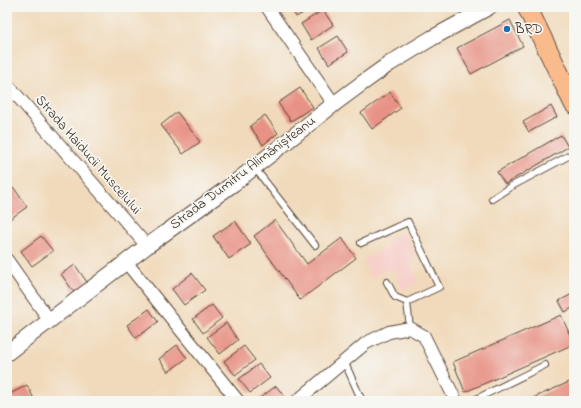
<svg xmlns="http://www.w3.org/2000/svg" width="581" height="408" viewBox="0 0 581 408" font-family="'Indie Flower',sans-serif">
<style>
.built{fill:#f7d0ca}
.building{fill:#e89285}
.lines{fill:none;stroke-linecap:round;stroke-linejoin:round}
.service-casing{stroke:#564436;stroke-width:8}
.minor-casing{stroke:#564436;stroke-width:14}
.tertiary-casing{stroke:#564436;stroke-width:17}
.trunk-casing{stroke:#564436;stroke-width:21}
.service{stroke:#fff;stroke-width:6}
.minor{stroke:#fff;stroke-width:12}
.tertiary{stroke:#fff;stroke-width:15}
.trunk{stroke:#fabb8c;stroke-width:19}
.poi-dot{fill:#1f6fb2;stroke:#f6f6f2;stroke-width:1.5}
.labels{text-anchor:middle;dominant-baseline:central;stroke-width:3.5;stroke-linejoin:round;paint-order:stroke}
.poi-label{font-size:14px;fill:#3b2a1e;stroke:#f6f6f2;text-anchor:start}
.street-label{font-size:14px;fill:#3b2a1e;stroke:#f6f6f2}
</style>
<rect width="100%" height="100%" fill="#f6f6f2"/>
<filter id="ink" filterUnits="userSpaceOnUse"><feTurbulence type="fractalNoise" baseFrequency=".025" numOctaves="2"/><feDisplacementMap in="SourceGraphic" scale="8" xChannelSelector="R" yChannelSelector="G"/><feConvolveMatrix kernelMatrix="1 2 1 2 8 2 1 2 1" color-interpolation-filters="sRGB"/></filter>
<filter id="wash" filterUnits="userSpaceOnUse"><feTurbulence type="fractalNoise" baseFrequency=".012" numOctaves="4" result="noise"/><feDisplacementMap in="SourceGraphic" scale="16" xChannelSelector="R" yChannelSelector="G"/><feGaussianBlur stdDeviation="0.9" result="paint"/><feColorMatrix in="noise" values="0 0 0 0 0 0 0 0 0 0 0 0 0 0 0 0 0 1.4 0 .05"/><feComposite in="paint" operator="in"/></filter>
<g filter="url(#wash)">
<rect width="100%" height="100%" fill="#f1dabb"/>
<polygon class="built" points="405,231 416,256 409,260 419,282 402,290 392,268 371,277 363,259 388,247 385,240"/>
<g id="blocks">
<g class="building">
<polygon points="291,7 314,7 296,17"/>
<polygon points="323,10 333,25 311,40 301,24"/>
<polygon points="510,20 523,46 471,74 457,48"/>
<polygon points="338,36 348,52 329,64 319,48"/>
<polygon points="300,88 313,107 291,121 278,103"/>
<polygon points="390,92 401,108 372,129 361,113"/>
<polygon points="551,106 557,117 529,132 523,122"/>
<polygon points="177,112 200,142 183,154 161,125"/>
<polygon points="265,115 278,133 263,145 250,126"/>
<polygon points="561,135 568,147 505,184 497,172"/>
<polygon points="14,188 27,207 7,221 7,193"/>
<polygon points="275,220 307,264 342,238 356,258 300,300 254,236"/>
<polygon points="235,221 251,244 229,259 213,236"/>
<polygon points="41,236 53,251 32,266 21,251"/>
<polygon points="75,265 89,285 76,295 61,274"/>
<polygon points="192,273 205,290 184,305 172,289"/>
<polygon points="574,293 574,307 565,312 559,301"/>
<polygon points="212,305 222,318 203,333 193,319"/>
<polygon points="149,309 158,322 136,338 127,325"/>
<polygon points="561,315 574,344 465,392 453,362"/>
<polygon points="226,323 238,340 220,354 207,337"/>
<polygon points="177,345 187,358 168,372 159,359"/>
<polygon points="244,346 255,360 235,375 224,361"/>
<polygon points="259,364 270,378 250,393 239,379"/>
<polygon points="574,380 574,401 526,401"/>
<polygon points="27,385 35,401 11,401 8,395"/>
<polygon points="276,386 288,401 256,401"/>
</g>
</g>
</g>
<g filter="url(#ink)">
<use href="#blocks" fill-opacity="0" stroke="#564436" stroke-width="1"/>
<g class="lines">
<defs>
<g id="service">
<polyline points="254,167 315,245"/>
<polyline points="492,199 510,187 574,153"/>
<polyline points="361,243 408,222 439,287 407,302 395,297 387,282"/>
<polyline points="407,302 410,328"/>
<polyline points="344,361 362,401"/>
<polyline points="472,401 545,365"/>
</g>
<g id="minor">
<polyline points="267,7 334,104"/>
<polyline points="7,84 147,246"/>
<polyline points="7,260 50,321"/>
<polyline points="126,262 238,401"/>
<polyline points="297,401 366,343 389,332 410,328 424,336 456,401"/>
</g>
<polyline id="tertiary" points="7,353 147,246 233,184 334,104 361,84 389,64 432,38 489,7"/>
<polyline id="trunk" points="527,7 574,104"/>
</defs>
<use href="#service" class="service-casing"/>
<use href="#minor" class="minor-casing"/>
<use href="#tertiary" class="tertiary-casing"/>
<use href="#trunk" class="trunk-casing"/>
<use href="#service" class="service"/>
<use href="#minor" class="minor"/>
<use href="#tertiary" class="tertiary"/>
<use href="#trunk" class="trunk"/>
</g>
</g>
<circle class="poi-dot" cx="507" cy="29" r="4"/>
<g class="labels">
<g class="poi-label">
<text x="515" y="29">BRD</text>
</g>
<g class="street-label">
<text transform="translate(88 155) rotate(49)">Strada Haiducii Muscelului</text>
<text transform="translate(243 173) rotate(-37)">Strada Dumitru Alimănișteanu</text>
</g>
</g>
<rect width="581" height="408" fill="none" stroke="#f6f6f2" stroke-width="24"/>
</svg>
